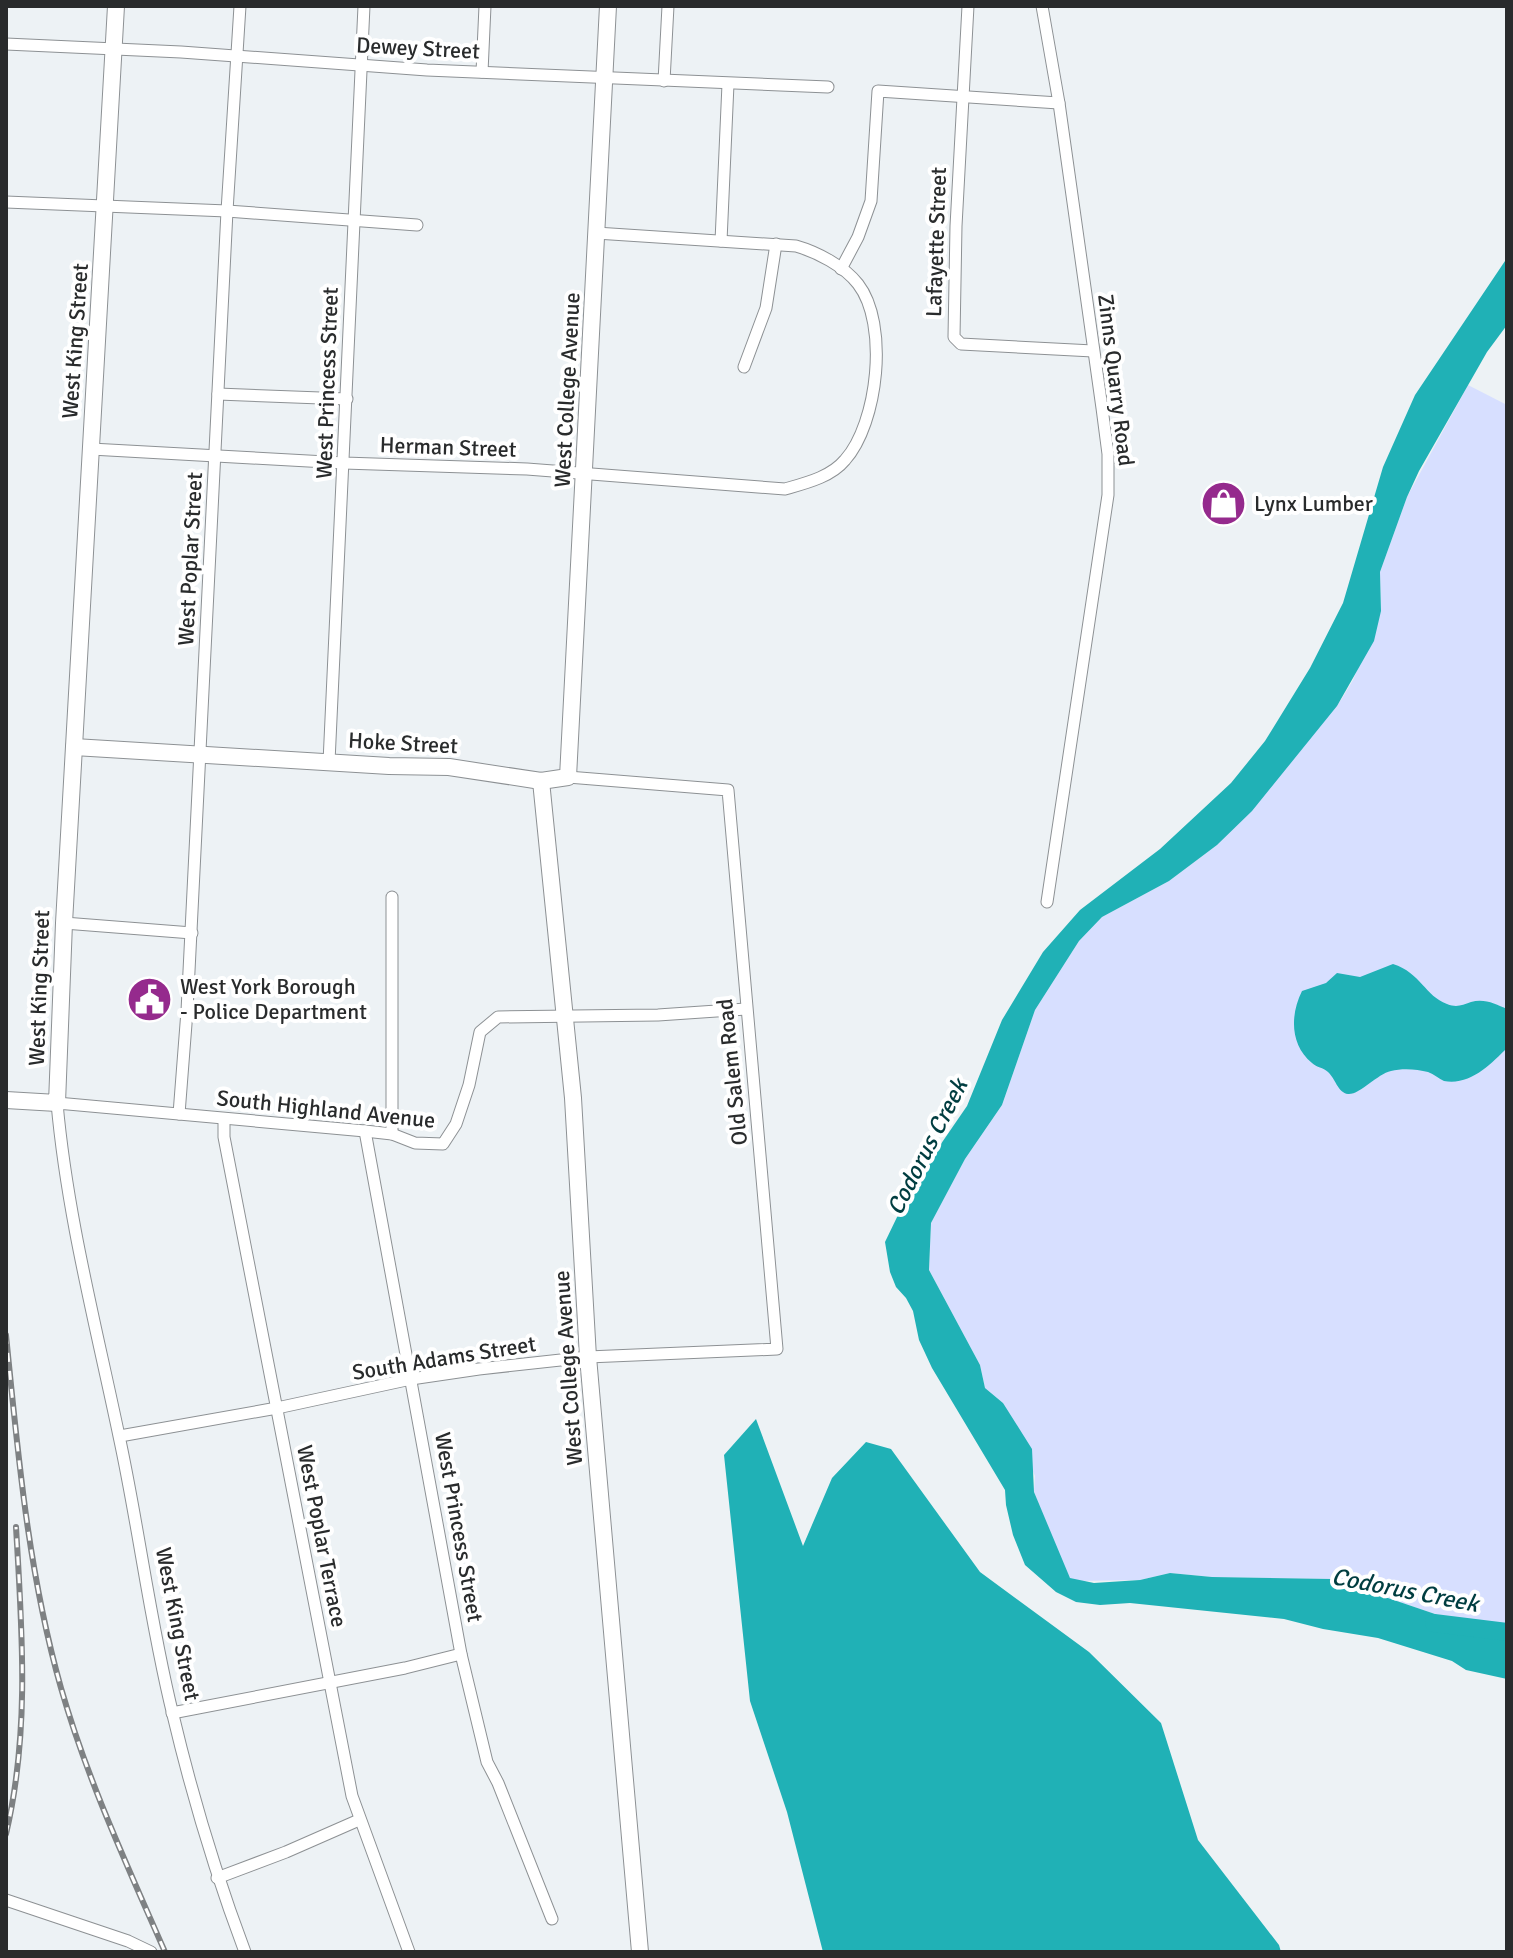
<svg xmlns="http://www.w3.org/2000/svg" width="1513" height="1958" viewBox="0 0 1513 1958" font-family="Signika,sans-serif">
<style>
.green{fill:#d7dfff}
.water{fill:#20b1b6}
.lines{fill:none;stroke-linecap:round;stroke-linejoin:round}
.river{stroke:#20b1b6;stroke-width:18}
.street-casing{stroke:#8d9194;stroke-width:13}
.secondary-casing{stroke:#8d9194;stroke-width:18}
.street{stroke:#fff;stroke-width:11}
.secondary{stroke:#fff;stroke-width:16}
.rail-casing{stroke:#7e8183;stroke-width:6}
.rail{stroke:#fff;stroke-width:3;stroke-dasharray:9;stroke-linecap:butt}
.labels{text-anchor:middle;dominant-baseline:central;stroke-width:8;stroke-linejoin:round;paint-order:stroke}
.street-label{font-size:22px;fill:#292b2c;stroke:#fff}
.poi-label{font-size:22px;fill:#292b2c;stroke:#fff;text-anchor:start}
.water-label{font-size:24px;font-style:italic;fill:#003d40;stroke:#fff}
</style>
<rect width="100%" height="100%" fill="#edf2f5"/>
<polygon class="green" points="1468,385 1507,405 1507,1639 1474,1634 1435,1614 1332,1579 1212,1577 1170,1573 1140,1580 1078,1581 1070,1578 1066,1572 1054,1543 1034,1492 1035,1476 1003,1403 985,1388 980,1365 929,1270 931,1223 965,1159 1002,1105 1035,1010 1079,941 1102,917 1169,881 1217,845 1341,700 1353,680 1381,611 1380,572 1407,497"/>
<g class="water">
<polygon points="1507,258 1507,325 1487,352 1419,471 1407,497 1380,572 1381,611 1374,641 1337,706 1252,811 1217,845 1169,881 1102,917 1079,941 1035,1010 1002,1105 965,1159 931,1223 929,1270 980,1365 985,1388 1003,1403 1032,1449 1034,1492 1070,1578 1094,1583 1140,1580 1170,1573 1212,1577 1332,1579 1435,1614 1474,1634 1507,1639 1507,1679 1466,1670 1452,1661 1378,1638 1323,1629 1284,1619 1130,1603 1100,1605 1076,1602 1056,1592 1025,1565 1013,1535 1006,1505 1005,1490 932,1368 919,1340 913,1311 906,1298 896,1287 890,1272 885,1242 912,1186 967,1106 1002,1020 1043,952 1080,910 1160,849 1231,783 1265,741 1310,668 1343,603 1383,467 1415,395"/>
<path d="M1393 964C1421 973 1425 996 1447 1004 1457 1008 1462 1005 1471 1002 1484 998 1496 1004 1507 1009V1048C1491 1064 1470 1086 1444 1081 1439 1079 1434 1074 1428 1072 1417 1069 1402 1068 1391 1071 1377 1074 1360 1095 1348 1094 1338 1093 1335 1078 1328 1072 1323 1067 1317 1068 1312 1063 1290 1045 1290 1015 1302 991L1326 983 1337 973 1360 977Z"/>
<polygon points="756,1419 803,1546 832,1478 866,1442 891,1449 980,1572 1089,1652 1161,1723 1198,1840 1279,1945 1281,1952 823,1952 787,1812 750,1701 724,1455"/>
</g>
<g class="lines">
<polyline class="river" points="1434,1623 1507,1632"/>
<defs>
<g id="street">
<polyline points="968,6 956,226 954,337 961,344 1093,351"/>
<polyline points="1042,6 1059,103 1102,408 1108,454 1108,495 1047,902"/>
<polyline points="6,44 181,52 427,70 828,87"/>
<polyline points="482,72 485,6"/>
<polyline points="664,81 668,6"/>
<polyline points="6,202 227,211 417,225"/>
<polyline points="721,241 728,84"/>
<polyline points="841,269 858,237 871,201 878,91 1059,103"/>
<polyline points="744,367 766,308 776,244"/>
<polyline points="218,394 347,399"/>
<path d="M91 449 344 463 527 469 785 489C806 483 831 477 845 460 878 423 889 324 858 284 844 266 817 252 796 246L596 233"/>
<polyline points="329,762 364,6"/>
<polyline points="64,923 192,933"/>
<polyline points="179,1114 187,1011 227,211 240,6"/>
<polyline points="224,1119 224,1137 352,1796 409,1952"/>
<polyline points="365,1131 461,1654 487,1762 498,1783 552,1919"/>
<polyline points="392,1134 392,897"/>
<polyline points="120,1436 277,1408 411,1379 479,1369 588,1357 777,1349 728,790 568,777"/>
<polyline points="172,1713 405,1668 461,1654"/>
<polyline points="217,1878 286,1852 359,1820"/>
<polyline points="6,1900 128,1941 151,1952"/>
<path d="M245 1952C216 1875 192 1795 173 1715 150 1623 139 1528 119 1436 96 1326 67 1215 57 1103L365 1131 392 1134 415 1143 443 1144 456 1124 469 1085 480 1032 498 1017 658 1015 746 1009"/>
</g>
<g id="secondary">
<polyline points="74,747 389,766 449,767 541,781 568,777 608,6"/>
<polyline points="541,781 573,1098 588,1357 640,1952"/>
<polyline points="6,1100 57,1103 64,923 116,6"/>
</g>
</defs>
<use href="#street" class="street-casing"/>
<use href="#secondary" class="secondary-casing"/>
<use href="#street" class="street"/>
<use href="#secondary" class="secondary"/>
<defs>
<g id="rail">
<path d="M6 1335C18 1454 28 1572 61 1688 87 1779 127 1865 165 1952"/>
<path d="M6 1834C30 1732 22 1630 16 1527"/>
</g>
</defs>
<use href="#rail" class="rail-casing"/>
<use href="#rail" class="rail"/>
</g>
<defs>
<symbol id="shop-disc" viewBox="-11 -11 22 22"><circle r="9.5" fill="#952a8d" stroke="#fff"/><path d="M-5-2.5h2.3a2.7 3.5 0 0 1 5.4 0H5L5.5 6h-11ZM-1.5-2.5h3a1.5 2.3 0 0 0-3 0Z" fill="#fff"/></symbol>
<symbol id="civic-disc" viewBox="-11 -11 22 22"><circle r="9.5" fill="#952a8d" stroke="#fff"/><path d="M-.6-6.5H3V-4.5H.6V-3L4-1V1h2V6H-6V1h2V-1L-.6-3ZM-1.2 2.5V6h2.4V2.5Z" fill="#fff"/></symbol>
</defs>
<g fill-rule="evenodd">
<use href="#shop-disc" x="1198" y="478" width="51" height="51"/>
<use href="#civic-disc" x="124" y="974" width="51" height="51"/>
</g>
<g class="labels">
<g class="street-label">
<text transform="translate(418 48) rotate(3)">Dewey Street</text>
<text transform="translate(936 242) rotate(-88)">Lafayette Street</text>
<text transform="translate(75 341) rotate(-86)">West King Street</text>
<text transform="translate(1116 380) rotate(83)">Zinns Quarry Road</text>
<text transform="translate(327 383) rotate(-88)">West Princess Street</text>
<text transform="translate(567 390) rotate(-87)">West College Avenue</text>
<text transform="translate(448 447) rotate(2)">Herman Street</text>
<text transform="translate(190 559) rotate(-87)">West Poplar Street</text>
<text transform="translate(403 743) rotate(3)">Hoke Street</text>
<text transform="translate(39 988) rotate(-88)">West King Street</text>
<text transform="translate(732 1072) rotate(-96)">Old Salem Road</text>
<text transform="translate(326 1109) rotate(6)">South Highland Avenue</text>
<text transform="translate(444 1358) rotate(-9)">South Adams Street</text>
<text transform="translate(568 1368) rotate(-94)">West College Avenue</text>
<text transform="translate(459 1527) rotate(80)">West Princess Street</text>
<text transform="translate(322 1536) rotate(79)">West Poplar Terrace</text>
<text transform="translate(178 1624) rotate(79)">West King Street</text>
</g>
<g class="poi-label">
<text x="1254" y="503">Lynx Lumber</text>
<text x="180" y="986">West York Borough<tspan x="180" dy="25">- Police Department</tspan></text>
</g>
<g class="water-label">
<text transform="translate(927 1147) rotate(-63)">Codorus Creek</text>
<text transform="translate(1405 1590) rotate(11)">Codorus Creek</text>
</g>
</g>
<rect width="1513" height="1958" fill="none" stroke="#292b2c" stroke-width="16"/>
</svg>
